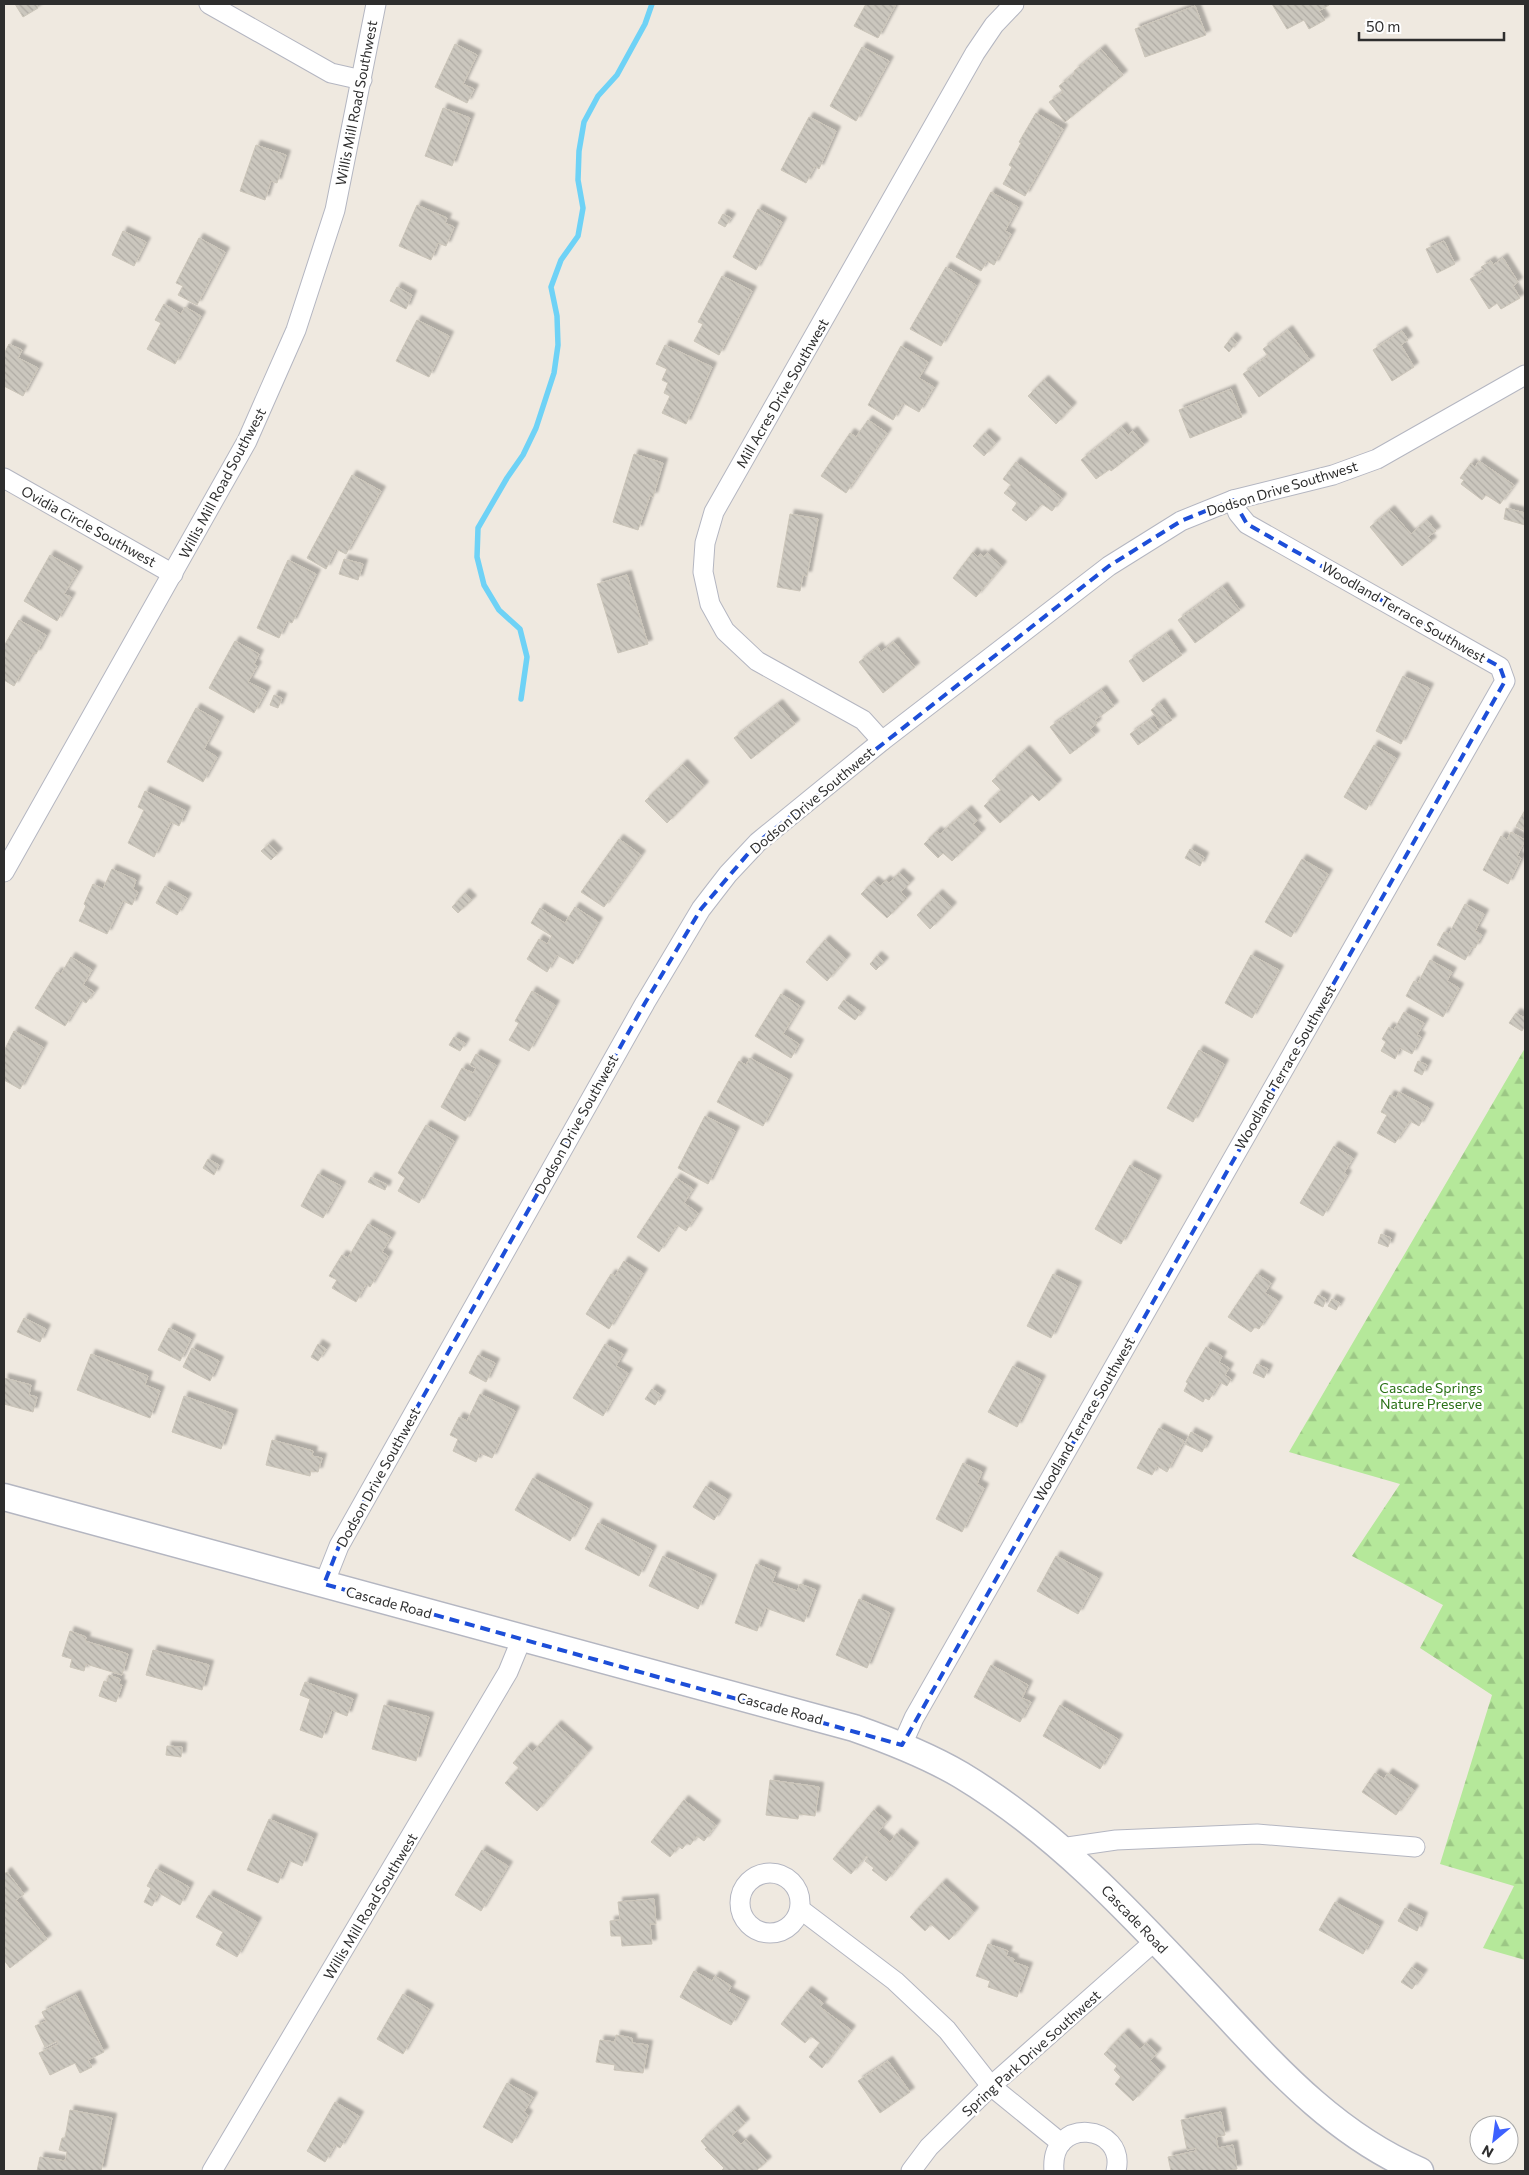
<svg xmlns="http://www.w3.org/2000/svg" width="1529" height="2175" viewBox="0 0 1529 2175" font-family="Commissioner,sans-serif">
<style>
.forest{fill:url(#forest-firs)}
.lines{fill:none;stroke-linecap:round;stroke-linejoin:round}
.stream{stroke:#6ed2f6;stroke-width:5.5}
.building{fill:url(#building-back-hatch);stroke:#cbc5b9;filter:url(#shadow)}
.minor-casing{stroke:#b4b6c1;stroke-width:21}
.secondary-casing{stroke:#b4b6c1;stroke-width:29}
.minor{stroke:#fff;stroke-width:19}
.secondary{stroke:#fff;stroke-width:26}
.marked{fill:none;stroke:#1d4ed8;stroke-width:4;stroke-dasharray:10 6;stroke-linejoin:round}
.labels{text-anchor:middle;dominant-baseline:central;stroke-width:5;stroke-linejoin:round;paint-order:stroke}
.street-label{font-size:14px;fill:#2e2e2e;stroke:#fff}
.park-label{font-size:14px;fill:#2a7117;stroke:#fff}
</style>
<defs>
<pattern id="forest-firs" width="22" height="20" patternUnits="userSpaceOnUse" patternTransform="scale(1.25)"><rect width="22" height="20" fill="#b5e89a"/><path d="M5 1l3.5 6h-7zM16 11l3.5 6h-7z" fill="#9cc785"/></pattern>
<pattern id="building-back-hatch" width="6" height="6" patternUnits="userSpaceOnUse" patternTransform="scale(1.25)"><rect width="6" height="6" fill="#cbc7be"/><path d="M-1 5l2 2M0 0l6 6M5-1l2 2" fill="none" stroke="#afaba4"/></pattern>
<filter id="shadow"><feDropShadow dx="4.5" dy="-4.5" stdDeviation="1" flood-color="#0004"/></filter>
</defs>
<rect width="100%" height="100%" fill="#efe9e0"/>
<polygon class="forest" points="1525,1048 1525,1960 1483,1948 1514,1886 1440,1864 1492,1695 1420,1648 1443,1605 1352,1556 1400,1484 1289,1452"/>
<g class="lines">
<polyline class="stream" points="521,699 527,657 520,629 499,610 484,585 477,557 478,528 507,478 523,455 536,428 554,373 558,345 557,316 551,287 561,260 578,236 583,208 578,180 579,151 584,122 598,96 617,75 645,24 652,4"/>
</g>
<g class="building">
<polygon points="15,4 36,4 38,8 23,17"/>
<polygon points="866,4 896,4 878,38 854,26"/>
<polygon points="1272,4 1328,4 1329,5 1319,11 1325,20 1309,29 1304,20 1287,29"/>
<polygon points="1195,6 1206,35 1145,57 1135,29"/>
<polygon points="455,44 477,55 463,84 474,89 467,103 435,87"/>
<polygon points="862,47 889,61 856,121 830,106"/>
<polygon points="1101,49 1123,75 1065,122 1049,102 1063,92 1059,86 1075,73 1074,71"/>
<polygon points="443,108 470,118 452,166 425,156"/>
<polygon points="1036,113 1063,129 1025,196 1003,184 1012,167 1009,165 1021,143 1019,142"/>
<polygon points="809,117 836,131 819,169 815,166 806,183 781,170"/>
<polygon points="256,145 286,155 277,183 271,181 265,200 240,191"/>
<polygon points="991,192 1018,207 1005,231 1011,234 994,265 987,261 981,271 956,257"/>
<polygon points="417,205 447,218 445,223 454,227 446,246 438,243 431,260 399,246"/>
<polygon points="758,209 782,222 756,270 733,257"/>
<polygon points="723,214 731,218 725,227 718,223"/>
<polygon points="123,231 146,242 134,266 112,255"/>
<polygon points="199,238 225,252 197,305 178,295 183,286 176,283"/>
<polygon points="1444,241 1455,264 1437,273 1426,249"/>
<polygon points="1503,258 1518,282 1513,286 1520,298 1501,309 1497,303 1489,309 1470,279 1484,271 1481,267 1491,261 1493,265"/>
<polygon points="946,267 976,285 941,346 910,329"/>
<polygon points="722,276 752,291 719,355 694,341 703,324 698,322"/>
<polygon points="397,287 412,295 406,309 390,301"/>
<polygon points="164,304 181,314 185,307 201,316 175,364 147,349 161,323 155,320"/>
<polygon points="417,320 449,336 429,377 396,361"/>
<polygon points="1288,330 1310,360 1259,397 1243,374 1268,356 1263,349"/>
<polygon points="1402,331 1408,340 1401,345 1414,367 1392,381 1373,350"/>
<polygon points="1232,337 1237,342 1229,352 1224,347"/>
<polygon points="9,344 22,350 18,358 38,368 23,396 4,386 4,354"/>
<polygon points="665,345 712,367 686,424 662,413 670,396 664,393 668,383 662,380 667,369 656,364"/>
<polygon points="901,346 928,362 919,378 934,387 919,412 903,403 893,420 868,405"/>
<polygon points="1044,380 1072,407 1056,424 1028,396"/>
<polygon points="1231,389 1242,417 1190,438 1179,410"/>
<polygon points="868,420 887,433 846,493 821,476 850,433 856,437"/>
<polygon points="1122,427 1128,435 1133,431 1144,445 1111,471 1110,469 1096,479 1081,460"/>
<polygon points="985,433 996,443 984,456 973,446"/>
<polygon points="634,454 663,463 653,497 650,496 638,530 613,522"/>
<polygon points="1479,461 1514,485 1500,504 1486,495 1482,500 1461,484 1464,480 1460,478 1471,463 1475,467"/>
<polygon points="1016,462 1062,498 1052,511 1042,504 1026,521 1012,510 1017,503 1004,493 1011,485 1003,479"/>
<polygon points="352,475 381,491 346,554 336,549 326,569 307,558"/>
<polygon points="1506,508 1525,513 1525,525 1504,519"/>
<polygon points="1390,510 1411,534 1427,520 1436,531 1428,537 1432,541 1402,566 1370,527"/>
<polygon points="790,514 818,519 807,576 803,575 800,591 777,587"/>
<polygon points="973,552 978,557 980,554 984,557 987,553 1002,566 976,597 953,578"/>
<polygon points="50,555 78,571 64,594 71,597 57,621 24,601"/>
<polygon points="344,559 363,564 358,580 339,574"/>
<polygon points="288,560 316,574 292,623 287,621 279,638 257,628"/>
<polygon points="627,575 648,644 618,653 597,584"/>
<polygon points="1223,587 1240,610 1195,643 1178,620"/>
<polygon points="19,620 46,635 36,654 33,653 14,686 4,680 4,646"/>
<polygon points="1167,634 1182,655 1143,682 1129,661"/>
<polygon points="235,641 259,654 254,664 257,666 248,682 266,691 254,713 209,688"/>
<polygon points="894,642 915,667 883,693 859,662 878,647 881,652"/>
<polygon points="1403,676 1429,688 1401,744 1376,731"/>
<polygon points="1102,690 1114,706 1095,720 1097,723 1090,729 1095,735 1070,754 1050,727"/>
<polygon points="274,695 282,698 278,708 270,705"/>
<polygon points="1160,703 1172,720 1163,726 1151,710"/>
<polygon points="778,704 795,724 751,759 734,738"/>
<polygon points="196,708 219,721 204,749 217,757 203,782 167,762"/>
<polygon points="1151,719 1159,730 1138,745 1130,734"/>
<polygon points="1374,745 1396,758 1366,810 1344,797"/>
<polygon points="1025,750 1057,784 1039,801 1032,794 1000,823 984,806 1001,790 992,781"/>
<polygon points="683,764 704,786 667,823 645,801"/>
<polygon points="145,791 186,811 179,826 171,822 154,857 128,843 144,810 138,807"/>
<polygon points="967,810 977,821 973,824 981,833 952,861 943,853 938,858 924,844 937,831 940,834"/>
<polygon points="1525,810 1525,831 1516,826"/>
<polygon points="1511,832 1525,840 1517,856 1521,858 1508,884 1483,870 1501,836 1507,840"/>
<polygon points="619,839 641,855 604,907 581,892"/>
<polygon points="269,844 278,853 271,860 261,851"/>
<polygon points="1190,849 1204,857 1200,866 1185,858"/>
<polygon points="1302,859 1328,874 1291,937 1265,922"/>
<polygon points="112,869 136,880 133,889 138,892 132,905 123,901 107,934 79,921 86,906 84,904 93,884 103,889"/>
<polygon points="899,873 910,883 901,892 907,898 887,918 861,894 874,881 880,886 886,880 889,883"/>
<polygon points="165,886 187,898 177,915 156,903"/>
<polygon points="465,893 472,900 458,913 452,907"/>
<polygon points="938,894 952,907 930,929 917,915"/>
<polygon points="1465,904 1484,914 1475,931 1482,935 1475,948 1472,947 1465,960 1437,945 1444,932 1449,934"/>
<polygon points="575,907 598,922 573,964 557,955 547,972 527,959 539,939 547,944 552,936 531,923 540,908 565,923"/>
<polygon points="825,940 846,959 827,981 806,962"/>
<polygon points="1251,955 1279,970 1252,1018 1225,1003"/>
<polygon points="877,956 884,962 876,970 870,964"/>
<polygon points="71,957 92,970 83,985 94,992 86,1003 81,1000 65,1026 35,1008 57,972 61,974"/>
<polygon points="1430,960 1452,972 1447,981 1459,988 1443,1017 1406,996 1414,981 1418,983"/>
<polygon points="532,991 555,1005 529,1051 509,1040 519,1023 515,1021"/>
<polygon points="781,994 800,1006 783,1034 799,1044 791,1058 755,1036"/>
<polygon points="844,1000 861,1012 855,1020 838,1008"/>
<polygon points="1404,1012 1424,1023 1417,1035 1421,1037 1412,1054 1400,1048 1395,1059 1381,1051 1386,1042 1382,1039 1389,1027 1394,1030"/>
<polygon points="1516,1013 1525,1018 1525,1026 1522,1031 1509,1023"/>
<polygon points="14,1031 43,1047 20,1089 4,1080 4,1051"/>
<polygon points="454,1037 465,1043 460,1051 449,1045"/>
<polygon points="1199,1050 1224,1064 1193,1122 1167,1108"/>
<polygon points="476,1054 496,1065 465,1121 441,1107 462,1068 473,1073 476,1068 470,1065"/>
<polygon points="750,1058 788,1079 763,1126 717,1102 739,1061 746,1065"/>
<polygon points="1418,1061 1427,1065 1422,1075 1414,1071"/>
<polygon points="1399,1092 1429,1108 1419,1126 1410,1121 1395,1143 1377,1133 1387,1115 1381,1112 1390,1095 1396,1098"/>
<polygon points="705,1116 735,1131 708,1184 678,1168"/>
<polygon points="426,1125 454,1141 419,1203 398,1191 405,1178 398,1173"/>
<polygon points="1334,1146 1353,1158 1344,1173 1347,1175 1323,1216 1300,1203"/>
<polygon points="208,1159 219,1165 214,1175 203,1168"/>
<polygon points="1130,1165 1157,1180 1121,1244 1095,1229"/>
<polygon points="318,1174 341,1186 323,1218 301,1206"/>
<polygon points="371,1177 387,1185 385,1190 368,1182"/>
<polygon points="676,1178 693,1189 684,1203 698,1213 686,1231 677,1225 659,1252 637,1237"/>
<polygon points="368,1224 391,1237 382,1252 388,1256 370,1287 366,1284 356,1302 332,1288 337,1280 329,1276 342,1255 348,1258"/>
<polygon points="1381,1234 1391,1238 1388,1247 1378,1243"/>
<polygon points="624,1261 643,1273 609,1329 586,1314 611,1274 615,1276"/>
<polygon points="1053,1274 1077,1286 1051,1338 1027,1326"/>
<polygon points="1257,1274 1271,1283 1265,1293 1278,1301 1259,1329 1255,1327 1251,1332 1228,1317"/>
<polygon points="1318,1295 1326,1299 1323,1307 1314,1303"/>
<polygon points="1332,1299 1340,1303 1336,1310 1328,1306"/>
<polygon points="24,1318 46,1329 40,1342 17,1332"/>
<polygon points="169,1328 191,1339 180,1361 158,1350"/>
<polygon points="318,1344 326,1349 318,1361 311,1357"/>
<polygon points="605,1344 623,1354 616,1366 628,1373 603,1416 573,1398"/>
<polygon points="1206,1347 1222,1356 1219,1362 1229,1368 1225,1375 1231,1379 1227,1386 1220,1382 1209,1400 1205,1398 1203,1402 1184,1391 1188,1383 1186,1382"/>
<polygon points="192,1348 219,1361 210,1381 183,1367"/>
<polygon points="91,1354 148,1376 145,1385 160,1391 150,1418 77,1390"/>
<polygon points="478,1355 495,1363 486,1382 469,1373"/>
<polygon points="1257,1364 1268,1369 1264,1378 1253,1373"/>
<polygon points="1013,1366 1041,1380 1017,1427 988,1412"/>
<polygon points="4,1378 31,1385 29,1395 37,1397 33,1412 4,1404"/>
<polygon points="652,1389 661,1395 655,1405 645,1399"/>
<polygon points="480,1394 515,1411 492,1458 480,1453 476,1462 453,1451 458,1439 450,1435 459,1417 467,1421"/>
<polygon points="184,1396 233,1414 221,1449 172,1432"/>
<polygon points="1159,1428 1184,1441 1167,1472 1157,1466 1152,1475 1137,1468"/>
<polygon points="1191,1432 1208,1441 1202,1452 1185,1444"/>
<polygon points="272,1440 313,1451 312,1456 322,1458 318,1472 311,1471 310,1476 266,1465"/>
<polygon points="963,1463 982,1472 977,1484 984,1488 962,1532 936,1519"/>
<polygon points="533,1478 588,1508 570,1541 515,1510"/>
<polygon points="706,1486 727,1499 714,1520 693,1507"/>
<polygon points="598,1523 652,1550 639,1576 585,1549"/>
<polygon points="663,1556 712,1579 698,1609 649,1586"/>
<polygon points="1056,1556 1098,1578 1078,1614 1037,1591"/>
<polygon points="756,1564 776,1572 772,1582 797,1591 800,1584 816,1590 804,1622 766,1608 757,1631 735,1623"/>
<polygon points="859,1599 890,1613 867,1668 836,1655"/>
<polygon points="70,1631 86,1637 85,1641 128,1654 122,1675 86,1664 84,1671 70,1667 72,1659 62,1656"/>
<polygon points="153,1650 209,1665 202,1690 146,1675"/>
<polygon points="991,1665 1028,1685 1022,1698 1031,1702 1020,1722 974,1697"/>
<polygon points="109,1675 120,1679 119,1684 122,1685 116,1702 99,1696 104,1681 107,1682"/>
<polygon points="305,1682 353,1699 347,1716 332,1710 322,1738 300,1730 310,1699 300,1695"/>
<polygon points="384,1705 429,1717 416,1761 372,1749"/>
<polygon points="1060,1705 1118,1739 1100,1769 1043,1736"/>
<polygon points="557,1725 588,1752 537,1811 505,1783 519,1768 513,1763 527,1747 533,1752"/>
<polygon points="167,1746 182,1747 181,1757 166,1755"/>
<polygon points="1375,1773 1384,1779 1388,1773 1414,1790 1396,1815 1362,1792"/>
<polygon points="770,1780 819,1787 815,1816 799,1814 798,1819 766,1815"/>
<polygon points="684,1800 716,1825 704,1841 697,1836 690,1845 687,1843 682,1849 679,1846 670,1857 651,1842"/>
<polygon points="874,1810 887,1821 878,1832 890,1842 897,1833 914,1847 886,1881 872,1870 874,1868 865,1861 868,1857 866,1856 851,1874 833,1859"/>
<polygon points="269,1819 313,1838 302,1866 288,1860 278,1883 247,1870"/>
<polygon points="482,1850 508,1866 481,1911 455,1895"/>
<polygon points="156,1869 189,1887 180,1905 159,1893 152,1906 144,1902 151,1888 147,1886"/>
<polygon points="7,1872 24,1894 16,1900 47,1939 10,1968 4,1960 4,1874"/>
<polygon points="942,1883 974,1912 949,1940 931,1924 925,1931 910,1917"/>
<polygon points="209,1895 257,1922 237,1957 216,1945 223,1932 196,1917"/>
<polygon points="654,1899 656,1924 650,1924 652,1944 622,1946 621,1936 611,1936 610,1921 620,1920 618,1902"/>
<polygon points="1335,1902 1379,1926 1363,1954 1319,1930"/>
<polygon points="1405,1908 1423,1917 1417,1931 1398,1921"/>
<polygon points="988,1944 1008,1951 1006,1956 1014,1959 1013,1962 1028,1967 1017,1997 988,1987 990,1981 976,1976"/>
<polygon points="1412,1967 1423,1974 1412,1989 1401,1982"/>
<polygon points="694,1971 712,1981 715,1976 731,1986 728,1992 745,2001 731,2025 680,1997"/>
<polygon points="807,1991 823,2003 820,2007 851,2030 822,2068 809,2057 820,2043 811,2036 805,2043 781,2024"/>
<polygon points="403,1994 429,2009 403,2054 377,2039"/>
<polygon points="76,1995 104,2052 88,2060 92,2067 80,2073 75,2063 50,2075 39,2053 58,2044 57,2041 45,2047 35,2026 46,2021 42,2012"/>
<polygon points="1124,2033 1140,2049 1146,2043 1157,2053 1150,2061 1161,2071 1133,2101 1115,2084 1121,2077 1114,2070 1117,2066 1104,2054"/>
<polygon points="616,2035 632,2038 632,2043 648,2045 643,2073 614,2070 615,2065 596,2062 600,2040 615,2042"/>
<polygon points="888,2061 910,2092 880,2113 858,2081"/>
<polygon points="507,2083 533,2097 524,2112 528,2115 512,2143 483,2127"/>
<polygon points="335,2102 359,2116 340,2148 335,2145 325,2162 307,2151"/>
<polygon points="70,2110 112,2118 101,2171 37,2171 40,2157 65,2161 67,2152 59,2150 62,2138 65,2138"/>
<polygon points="734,2110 745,2123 732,2135 741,2144 746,2139 767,2161 756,2171 721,2171 724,2168 705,2149 707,2148 701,2141"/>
<polygon points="1221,2112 1225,2135 1216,2137 1218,2148 1233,2145 1237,2169 1225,2171 1171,2171 1168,2157 1196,2151 1196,2148 1187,2150 1181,2120"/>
</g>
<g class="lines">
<defs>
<g id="minor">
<polyline points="209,4 331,73 362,80"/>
<polyline points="4,478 173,574"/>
<polyline points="882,741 863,720 757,661 725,631 710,604 703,572 705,543 714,512 975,53 994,25 1014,4"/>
<polyline points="4,872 247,441 296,330 335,210 376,4"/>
<polyline points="324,1584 339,1546 645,1003 701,909 728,874 758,842 882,741 1109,566 1181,521 1233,500 1333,475 1377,459 1525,375"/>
<polyline points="902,1745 914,1718 1505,681 1500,667 1247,524 1238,513 1233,500"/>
<polyline points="1061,1848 1116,1840 1257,1834 1415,1847"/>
<circle cx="770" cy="1903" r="30"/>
<polyline points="800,1909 895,1981 947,2030 991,2086 1061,2143"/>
<polyline points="212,2171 508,1672 522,1638"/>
<polyline points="911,2171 929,2147 991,2086 1156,1940"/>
<path d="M1054 2171C1049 2115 1127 2124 1116 2171"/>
</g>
<path id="secondary" d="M4 1497 854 1728C891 1741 927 1755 961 1775 1054 1831 1128 1910 1202 1989 1269 2060 1329 2132 1420 2171"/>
</defs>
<use href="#minor" class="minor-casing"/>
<use href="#secondary" class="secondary-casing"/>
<use href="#minor" class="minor"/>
<use href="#secondary" class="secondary"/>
</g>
<path class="marked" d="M1233 500 1247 524 1500 667 1505 681 902 1745 324 1584 339 1546 645 1003 701 909 758 842 1109 566 1181 521Z"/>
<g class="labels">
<g class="street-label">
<text transform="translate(356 103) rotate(-79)">Willis Mill Road Southwest</text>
<text transform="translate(782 393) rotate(-60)">Mill Acres Drive Southwest</text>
<text transform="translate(222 483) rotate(-62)">Willis Mill Road Southwest</text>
<text transform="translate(1282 488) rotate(-17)">Dodson Drive Southwest</text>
<text transform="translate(89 526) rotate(29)">Ovidia Circle Southwest</text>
<text transform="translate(1404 612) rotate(30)">Woodland Terrace Southwest</text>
<text transform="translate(812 800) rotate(-40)">Dodson Drive Southwest</text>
<text transform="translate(1285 1067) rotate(-60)">Woodland Terrace Southwest</text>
<text transform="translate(576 1124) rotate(-61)">Dodson Drive Southwest</text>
<text transform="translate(1084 1419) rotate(-60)">Woodland Terrace Southwest</text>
<text transform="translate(378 1477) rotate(-61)">Dodson Drive Southwest</text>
<text transform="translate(389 1602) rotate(15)">Cascade Road</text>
<text transform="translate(780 1708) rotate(15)">Cascade Road</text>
<text transform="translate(370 1906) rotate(-59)">Willis Mill Road Southwest</text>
<text transform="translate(1135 1919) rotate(46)">Cascade Road</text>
<text transform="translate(1031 2053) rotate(-42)">Spring Park Drive Southwest</text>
</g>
<g class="park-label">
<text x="1431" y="1387">Cascade Springs<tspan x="1431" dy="16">Nature Preserve</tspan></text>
</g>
</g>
<rect width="1529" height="2175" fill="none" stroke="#2e2e2e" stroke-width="10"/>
<g transform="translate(1494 2140) rotate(209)"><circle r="24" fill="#ffffff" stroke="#ababab"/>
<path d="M0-4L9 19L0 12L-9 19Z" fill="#3d61ff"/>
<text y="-8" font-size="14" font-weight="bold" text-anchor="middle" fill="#2e2e2e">N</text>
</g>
<path d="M1359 32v8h145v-8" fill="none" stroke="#2e2e2e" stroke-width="2.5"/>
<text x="1366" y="32" font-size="15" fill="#2e2e2e" stroke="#ffffff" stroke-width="4" paint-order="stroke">50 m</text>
</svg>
